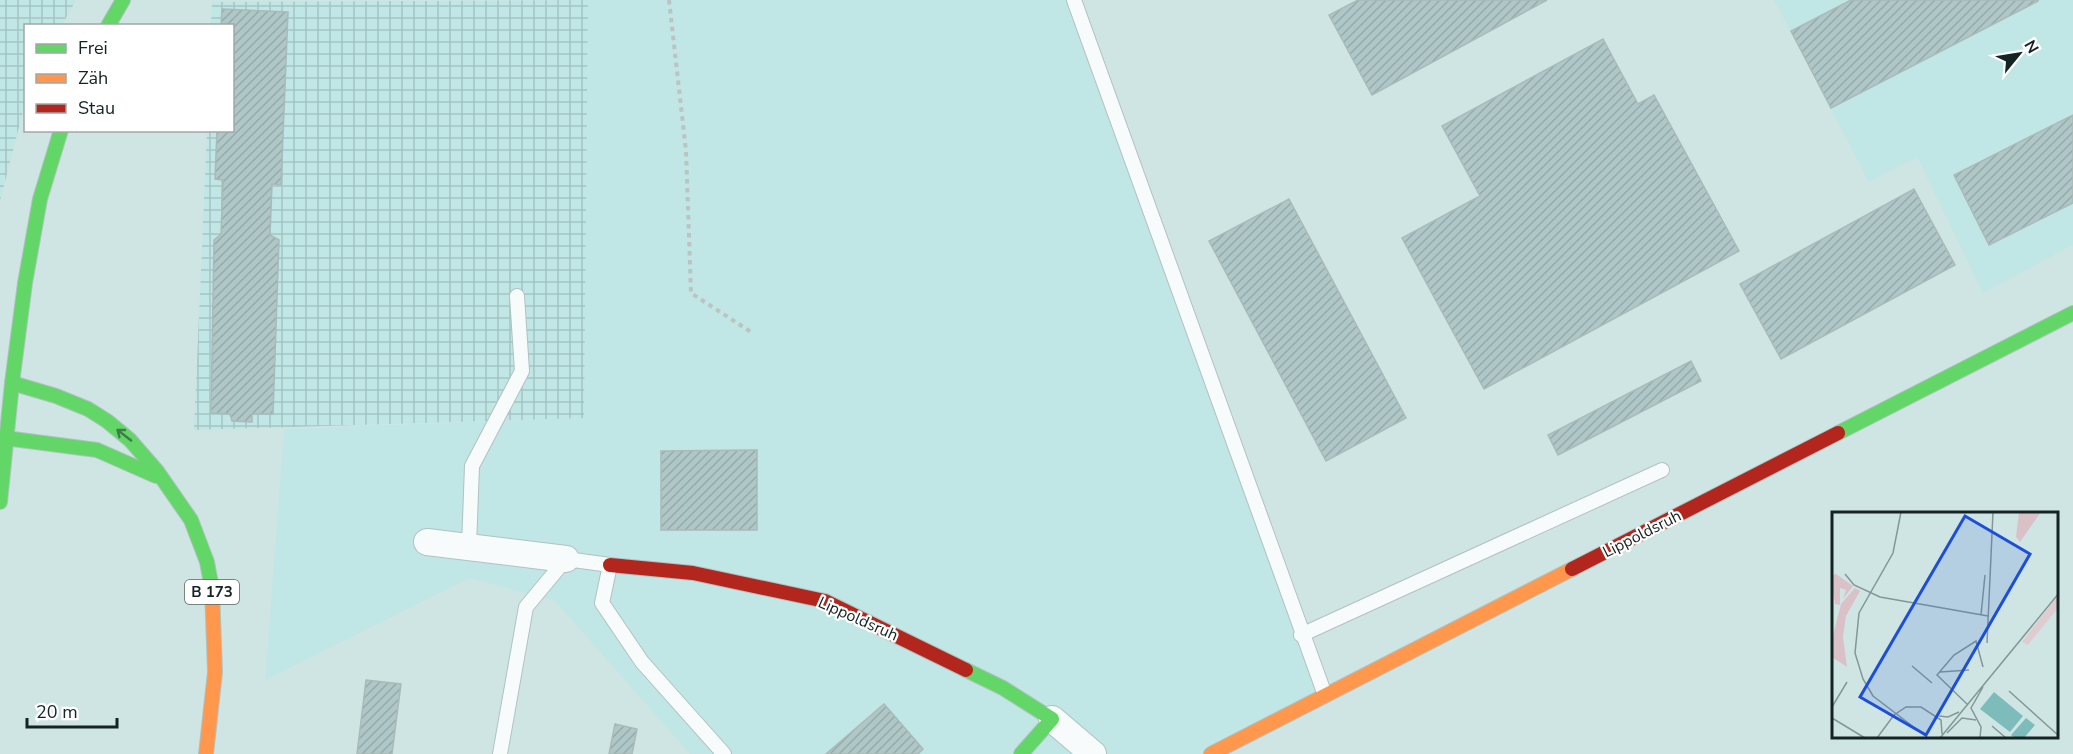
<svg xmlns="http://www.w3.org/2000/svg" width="2073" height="754" viewBox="0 0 2073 754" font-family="'Nunito Sans',sans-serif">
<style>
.built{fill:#c0e6e5}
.industrial{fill:url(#industrial-grid)}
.building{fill:url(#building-hatch);stroke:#a9baba;stroke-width:1.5}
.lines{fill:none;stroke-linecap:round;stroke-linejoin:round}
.lane-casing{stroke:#b1c2c1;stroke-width:16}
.street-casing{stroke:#b1c2c1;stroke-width:28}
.fast-casing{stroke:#b1c2c1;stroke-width:16}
.slow-casing{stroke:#b1c2c1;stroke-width:16}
.jam-casing{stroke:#b1c2c1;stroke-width:16}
.path{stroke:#bbc4c3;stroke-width:4;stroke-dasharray:4.5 4.5;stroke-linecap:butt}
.lane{stroke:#f8fbfb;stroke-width:14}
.street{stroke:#f8fbfb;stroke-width:26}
.fast{stroke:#63d668;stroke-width:14}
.slow{stroke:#ff974d;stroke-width:14}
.jam{stroke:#b3261e;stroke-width:14}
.oneway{stroke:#3c7c46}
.labels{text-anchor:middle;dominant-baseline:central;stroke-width:4.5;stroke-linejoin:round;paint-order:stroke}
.shield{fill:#fff;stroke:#5a6565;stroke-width:1.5}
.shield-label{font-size:15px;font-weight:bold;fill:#142323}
.street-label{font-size:16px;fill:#142323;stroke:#fff}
.inset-road{fill:none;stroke:#849797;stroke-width:1.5}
.view{fill:#1d4ed8;fill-opacity:0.15;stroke:#1d4ed8;stroke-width:3}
.inset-edge{fill:none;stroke:#142323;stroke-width:3}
</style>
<defs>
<pattern id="industrial-grid" width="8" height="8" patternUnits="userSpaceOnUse" patternTransform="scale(1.5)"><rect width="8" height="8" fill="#c0e6e5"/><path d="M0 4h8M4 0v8" fill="none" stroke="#a4c5c4"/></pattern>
<pattern id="building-hatch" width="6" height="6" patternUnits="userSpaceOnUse" patternTransform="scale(1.5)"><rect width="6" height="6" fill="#afc7c7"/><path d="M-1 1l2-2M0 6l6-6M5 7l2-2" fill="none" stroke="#96abab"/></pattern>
</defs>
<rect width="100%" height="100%" fill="#cfe5e4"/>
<g class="built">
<polygon points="588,0 1075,0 1325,696 1213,754 690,754 555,601 470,578 265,680 284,429 584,418"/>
<polygon points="1774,0 2073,0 2073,245 1983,293 1917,157 1869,182"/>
</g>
<g class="industrial">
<polygon points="0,0 76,0 62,25 26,26 25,104 0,201"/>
<polygon points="588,0 584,418 194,430 207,131 232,130 232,26 211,25 212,2"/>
</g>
<g class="building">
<polygon points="1358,0 1547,0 1372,95 1329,15"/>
<polygon points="1851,0 2038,0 2038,1 1831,108 1791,31"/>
<polygon points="222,9 288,12 281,185 272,184 270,235 279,240 273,414 252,414 252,422 232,421 230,414 211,413 214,240 221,234 223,180 215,179 217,130 232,130 232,26 221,26"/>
<polygon points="1603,39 1638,104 1654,95 1739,251 1484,389 1402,238 1480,196 1442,126"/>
<polygon points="2073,115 2073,203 1989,245 1954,175"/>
<polygon points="1914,189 1955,265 1781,359 1740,284"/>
<polygon points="1289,199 1406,418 1326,461 1209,241"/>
<polygon points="1691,361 1701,381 1558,455 1548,435"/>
<polygon points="757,450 757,530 661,530 661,451"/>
<polygon points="366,680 401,684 392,754 357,754"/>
<polygon points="884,704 923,749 918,754 826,754"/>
<polygon points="615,724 637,729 632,754 609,754"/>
</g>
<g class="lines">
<defs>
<g id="lane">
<polyline points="1074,0 1325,695"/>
<polyline points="469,547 472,466 522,371 517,296"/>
<polyline points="1301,635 1662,470"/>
<polyline points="500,754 526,607 566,559 610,565 602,603 642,662 724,754"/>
</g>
<g id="street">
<polyline points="427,542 566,559"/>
<polyline points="1052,719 1093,754"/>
</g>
<g id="fast">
<polyline points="108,26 123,0"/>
<polyline points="12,383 25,283 40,199 61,130"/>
<polyline points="1838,433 2073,313"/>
<polyline points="5,438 97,450 156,476"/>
<polyline points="0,502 12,383 56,396 88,409 107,421 130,440 157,471 191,520 207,562 212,589"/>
<polyline points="966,670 1003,688 1052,719 1021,754"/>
</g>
<g id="slow">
<polyline points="206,754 215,672 212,589"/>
<polyline points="1211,754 1572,569"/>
</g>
<g id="jam">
<polyline points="610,565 693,573 825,601 966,670"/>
<polyline points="1572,569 1838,433"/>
</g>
</defs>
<use href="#lane" class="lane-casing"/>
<use href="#street" class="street-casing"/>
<use href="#fast" class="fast-casing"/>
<use href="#slow" class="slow-casing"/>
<use href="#jam" class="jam-casing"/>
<polyline class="path" points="669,0 686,151 691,293 751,332"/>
<use href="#lane" class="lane"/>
<use href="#street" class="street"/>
<use href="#fast" class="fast"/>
<use href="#slow" class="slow"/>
<use href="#jam" class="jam"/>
</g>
<defs><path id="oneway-shaft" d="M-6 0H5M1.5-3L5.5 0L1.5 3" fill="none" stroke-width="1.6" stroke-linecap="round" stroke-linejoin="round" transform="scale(1.5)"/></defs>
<use class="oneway" href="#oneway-shaft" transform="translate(124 435) rotate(-142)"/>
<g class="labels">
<rect class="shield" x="185" y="580" width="54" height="24" rx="4.5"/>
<g class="shield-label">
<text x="212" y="592">B 173</text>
</g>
<g class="street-label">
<text transform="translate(1642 534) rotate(-27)">Lippoldsruh</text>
<text transform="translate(858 619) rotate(24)">Lippoldsruh</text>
</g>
</g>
<g transform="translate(1832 512)">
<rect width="226" height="226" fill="#cfe5e4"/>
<path d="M226 83V96L196 133 190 130Z" fill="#deccd1"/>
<path d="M187 0H209L188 30 184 25ZM4 62 21 74 11 87 14 78 8 76V93L3 92 0 74V63ZM23 76 28 79 14 104 11 125 15 155 0 145V127L9 92Z" fill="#dac1c7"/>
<path d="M162 180 191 204 178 220 148 197ZM194 206 203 213 192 226H183L179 223Z" fill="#7ebcbb"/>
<path class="inset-road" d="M69 0 61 41 27 101 23 141 31 167 41 184 96 226M13 62 22 73 48 85 156 104M149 103 153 63M155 131 161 0M80 154 100 171M108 160 137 158M177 179 227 224M135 192 105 163 122 143 144 129 151 155M0 195 15 170M62 203 74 195H89L109 208 110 222M107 204 116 205 127 200M0 206 33 226M160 214 174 226M115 221 130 206 144 208M45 226 62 203M108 226 227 81M148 226 149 215 139 196 151 175"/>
<path class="view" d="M133 4 198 42 94 223 28 185Z"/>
<rect width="226" height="226" class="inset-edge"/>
</g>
<rect x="24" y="24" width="210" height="108" fill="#ffffff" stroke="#a1a7a7" stroke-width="1.5"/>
<rect x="36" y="44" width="30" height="9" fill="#63d668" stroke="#a1a7a7" stroke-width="1.5"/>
<text x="78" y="54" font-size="18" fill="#142323">Frei</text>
<rect x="36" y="74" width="30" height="9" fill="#ff974d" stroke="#a1a7a7" stroke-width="1.5"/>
<text x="78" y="84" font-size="18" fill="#142323">Zäh</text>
<rect x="36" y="104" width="30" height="9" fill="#b3261e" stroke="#a1a7a7" stroke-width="1.5"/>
<text x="78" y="114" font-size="18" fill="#142323">Stau</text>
<g transform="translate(2019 54) rotate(60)" stroke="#ffffff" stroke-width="4.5" paint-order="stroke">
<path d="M0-4.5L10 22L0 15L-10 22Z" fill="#142323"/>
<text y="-9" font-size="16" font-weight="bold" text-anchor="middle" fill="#142323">N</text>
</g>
<path d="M27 718v9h90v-9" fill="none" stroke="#142323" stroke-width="3"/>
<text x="36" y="718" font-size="18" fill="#142323" stroke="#ffffff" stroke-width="4.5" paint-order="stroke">20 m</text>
</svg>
